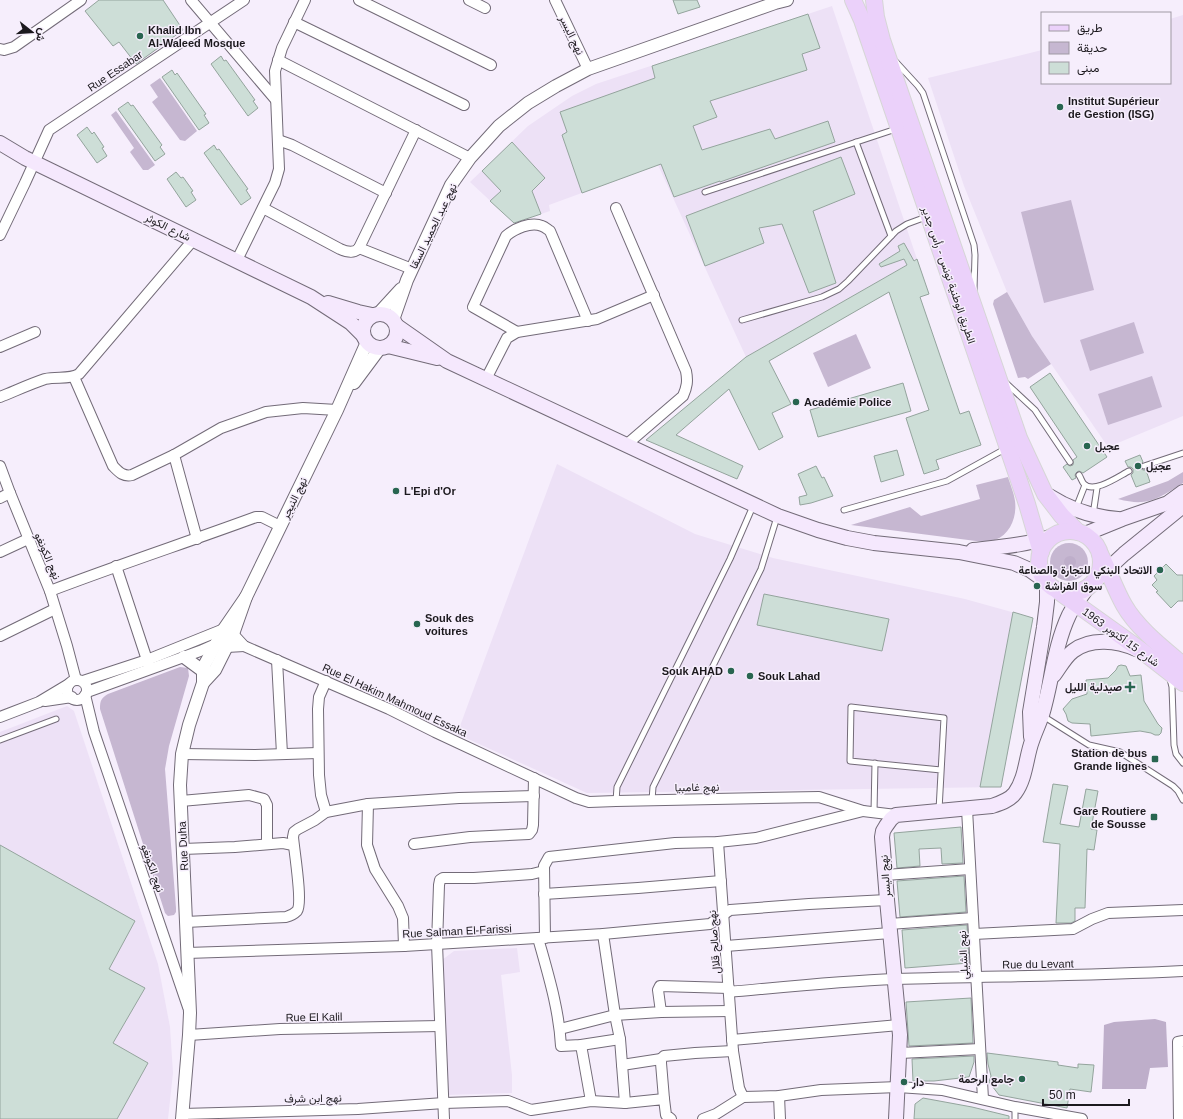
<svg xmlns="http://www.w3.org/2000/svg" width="1183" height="1119" viewBox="0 0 1183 1119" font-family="Helvetica,Vazirmatn,sans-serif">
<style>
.built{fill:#ede1f6}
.green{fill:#c6b7d1}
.forest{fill:#beaeca}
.building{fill:#cdded7;stroke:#94a49d}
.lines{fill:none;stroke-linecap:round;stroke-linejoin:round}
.service-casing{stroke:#736b78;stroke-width:7}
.minor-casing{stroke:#736b78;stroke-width:12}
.tertiary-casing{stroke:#736b78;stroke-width:14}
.secondary-casing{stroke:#736b78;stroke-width:16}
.primary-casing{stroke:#d6d6d6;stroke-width:18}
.service{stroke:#fff;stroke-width:5}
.minor{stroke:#fff;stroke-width:10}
.tertiary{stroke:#fff;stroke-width:12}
.secondary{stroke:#f5e8fd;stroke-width:14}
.primary{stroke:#ebd1fa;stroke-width:16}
.poi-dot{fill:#286550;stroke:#f6eefc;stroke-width:1.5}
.labels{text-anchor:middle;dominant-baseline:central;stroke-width:3;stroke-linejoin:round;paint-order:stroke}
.poi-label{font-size:11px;font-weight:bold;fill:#1c191e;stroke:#f6eefc;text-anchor:start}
.street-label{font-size:11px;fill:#1c191e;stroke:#f6eefc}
</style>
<rect width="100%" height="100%" fill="#f6eefc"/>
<g class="built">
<polygon points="832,6 917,259 746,357 658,165 549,205 550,211 514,223 470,182 528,126 572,96 596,84"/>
<polygon points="1183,15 1183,416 1108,447 1032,336 1007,292 964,186 928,78 1042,50 1042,83 1170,83 1170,19"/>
<polygon points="557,464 695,534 773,558 965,599 1033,618 1001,787 587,793 457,734"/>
<polygon points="67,706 74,711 158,964 170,1027 173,1073 168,1119 0,1119 0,732"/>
<polygon points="517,948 520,972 501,975 512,1075 512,1093 447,1095 442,960 454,951"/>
</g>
<g class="green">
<polygon points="160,78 197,131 185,141 180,140 152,102 158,97 150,85"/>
<polygon points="116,111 155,165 148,170 143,170 130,152 134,148 111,115"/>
<polygon points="1071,200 1094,290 1044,303 1021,212"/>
<polygon points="1007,292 1032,336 1051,364 1028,379 1025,377 1018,378 993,304 994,300"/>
<polygon points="1134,322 1144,353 1090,371 1080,340"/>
<polygon points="856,334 871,368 828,387 813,353"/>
<polygon points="1152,376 1162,407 1108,425 1098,394"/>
<path d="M1183 472V483C1157 499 1148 507 1118 499L1168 481Z"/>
<path d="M1008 477C1010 484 1014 493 1015 501 1017 516 1011 534 995 540 989 542 982 541 976 541L851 525 910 507 921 516 980 499 976 485Z"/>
<circle cx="1069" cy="562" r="19"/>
<path d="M180 667 188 668 189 676 169 746 165 769 176 908V912L174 915 168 916 165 913 100 709C100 701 101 698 108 694Z"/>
</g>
<g class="forest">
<circle cx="1070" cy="562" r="6"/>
<polygon points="1155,1019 1166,1022 1168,1067 1150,1068 1146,1089 1102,1089 1104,1025 1114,1022"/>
</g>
<g class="building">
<polygon points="99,0 163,0 183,30 136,64 119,42 113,46 85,11"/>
<polygon points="673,0 697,0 700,7 678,14"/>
<polygon points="808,14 820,48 802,54 807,70 710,101 717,117 693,126 702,150 770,129 775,139 828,121 835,142 720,182 720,181 674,197 661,164 582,193 562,135 567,132 560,112 655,78 652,66"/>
<polygon points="221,56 224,61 226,60 255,100 253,101 258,108 248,116 211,64"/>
<polygon points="172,70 175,75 177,73 206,114 204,115 209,123 199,130 162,77"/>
<polygon points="128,102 131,106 133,105 162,145 160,147 165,154 155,161 118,109"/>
<polygon points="87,127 92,134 94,132 104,147 102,148 107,156 97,163 77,135"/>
<polygon points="512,142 545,178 532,191 541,214 514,223 490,201 501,191 482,171"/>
<polygon points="214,145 217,150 219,149 248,189 246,190 251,198 241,205 204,153"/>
<polygon points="841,157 855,194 813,211 836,283 809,293 782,224 759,228 764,243 705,266 686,216"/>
<polygon points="176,172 181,178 183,177 193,191 191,192 196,200 186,207 167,179"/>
<polygon points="904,243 914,261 917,259 929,294 920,297 960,414 969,411 981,445 936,460 939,469 924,474 906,418 929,410 889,292 769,361 791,404 772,413 783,437 759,450 729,389 676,435 743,466 737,479 646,440 746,357 907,265 904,259 881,267 879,264 900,251 898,246"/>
<polygon points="1050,373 1107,457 1083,473 1079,471 1077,472 1075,475 1076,478 1072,480 1063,467 1067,464 1070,466 1073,465 1073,460 1077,457 1030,387"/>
<polygon points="903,383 911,411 818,437 810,410"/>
<polygon points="897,450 904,475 881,482 874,456"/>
<polygon points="1140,455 1143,462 1140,465 1140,468 1143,470 1146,470 1150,482 1136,487 1131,475 1133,473 1133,469 1131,467 1128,467 1125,461"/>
<polygon points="816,466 822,478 824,477 833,496 811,503 800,505 799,497 807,495 798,474"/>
<polygon points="1166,564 1177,575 1183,575 1183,601 1178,601 1171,608 1156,592 1158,591 1152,585 1157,580 1154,576"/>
<polygon points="764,594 889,619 882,651 757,625"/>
<polygon points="1013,612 1033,618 1001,787 980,787"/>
<polygon points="1121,665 1126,666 1130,676 1141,675 1144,701 1158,724 1162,728 1161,733 1159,735 1155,735 1151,733 1140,731 1091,736 1090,724 1072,723 1068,721 1066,714 1063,709 1072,699 1087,694 1086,680 1108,678 1116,670 1118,666"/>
<polygon points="1053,784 1068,786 1060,824 1079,827 1086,789 1098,791 1091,829 1097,830 1094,850 1087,849 1085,908 1075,908 1075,921 1071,923 1056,923 1060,844 1043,842"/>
<polygon points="961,827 963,863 942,864 941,848 919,849 920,866 897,868 894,833"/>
<polygon points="0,845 135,921 109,969 145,988 113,1043 148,1063 117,1119 0,1119"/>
<polygon points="964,876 966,912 900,917 897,881"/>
<polygon points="967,925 969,963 905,968 902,930"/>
<polygon points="971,998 973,1043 909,1046 906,1002"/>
<polygon points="987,1053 1058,1062 1058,1065 1078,1068 1078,1064 1094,1065 1091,1092 1070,1089 1067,1108 999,1095 989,1082 991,1076 988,1064"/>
<polygon points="974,1056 974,1062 969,1077 934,1081 913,1081 912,1059"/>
<polygon points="923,1098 972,1107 1009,1116 1009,1119 914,1119 915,1104"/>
</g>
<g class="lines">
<defs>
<g id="service">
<polyline points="896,62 918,86 923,93 974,245 975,255 974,290"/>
<polyline points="856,142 891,236"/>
<polyline points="705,192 896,129"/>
<polyline points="742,320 822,297 839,289 848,281 896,231 907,224 926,217"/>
<polyline points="1006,383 1035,410 1070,462"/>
<polyline points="1144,466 1183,453"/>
<path d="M1079 475C1081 478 1082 482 1084 484 1094 494 1119 476 1129 471"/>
<polyline points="1076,508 1085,485"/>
<polyline points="844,510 947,481 1005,449"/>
<polyline points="1093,515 1097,488"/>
<polyline points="1170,679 1172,687 1174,745 1176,754 1183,763"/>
<polyline points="1043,716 1089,745 1120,752 1173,786 1178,791 1183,800"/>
<polyline points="0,740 56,719"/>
<polyline points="652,800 653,787 761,569 777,517"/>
<polyline points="616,801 617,787 730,559 753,506"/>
<polyline points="939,810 944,718 851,707 850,761 941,770"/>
<polyline points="874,812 875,763"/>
<polyline points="1015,1107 1015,1119"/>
</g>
<g id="minor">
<polyline points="191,0 276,100"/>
<polyline points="359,0 491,65"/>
<polyline points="469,0 485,8"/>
<polyline points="555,0 588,69"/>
<polyline points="294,22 464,105"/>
<polyline points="0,49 4,50 14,47 81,0"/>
<polyline points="278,60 470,158"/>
<polyline points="278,140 292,145 386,193"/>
<path d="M263 208 340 249C347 252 354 254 359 248"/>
<path d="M616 208 686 371C688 381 687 387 683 396L626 445"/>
<polyline points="0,235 25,183 49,130 244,0"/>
<polyline points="237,260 275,183 279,169 275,71 282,48 305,0"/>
<polyline points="412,269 359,248 416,130"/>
<path d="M517 332 473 307 506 236C514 229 531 221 542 226 545 227 547 229 550 231L588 321"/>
<polyline points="0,347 35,332"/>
<path d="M74 377 113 466C119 472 123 477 132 475L174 455 221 428 266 412 303 408 337 410"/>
<polyline points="486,379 507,338 517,332 597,319 654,295"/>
<path d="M0 397C15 391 30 384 45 379 57 376 69 380 79 374L194 239"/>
<polyline points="174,455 197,539"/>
<polyline points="0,466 10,493 50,591 67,646 76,680"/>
<polyline points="0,498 10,493"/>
<polyline points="0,552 28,539"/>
<polyline points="116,566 149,666"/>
<path d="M50 591C118 565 188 542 256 517H262L280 526"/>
<polyline points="0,636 55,609"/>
<polyline points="277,660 282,754"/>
<circle cx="77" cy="690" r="10"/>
<polyline points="83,681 147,660 224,629 233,634 244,646 389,709 435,732 576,798 589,802 616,801 819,797 863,811 896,815"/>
<polyline points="87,692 200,651 218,643 227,647 244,646"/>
<polyline points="85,695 94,732 188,1007"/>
<polyline points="45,701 72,697"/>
<polyline points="0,717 39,702 69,684"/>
<polyline points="182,754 255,755 318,753"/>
<polyline points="181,801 249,795 264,799 267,805 267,844"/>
<polyline points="368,804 367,845 375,869 398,906 403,918 404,946"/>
<polyline points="967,809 983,1099"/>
<polyline points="326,812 321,795 319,775 318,709 319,697 326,681"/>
<polyline points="718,842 733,1051 739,1088 743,1097 779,1096 821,1090 898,1087 942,1090 1015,1107 1082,1119"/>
<polyline points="414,844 470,837 529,834 532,830 533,825 534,778"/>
<polyline points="183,849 235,847 283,843 293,845"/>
<polyline points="885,875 970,869"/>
<polyline points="544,894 638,888 721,881"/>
<path d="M186 922 286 917C290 916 294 914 297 911 303 903 294 850 293 837L294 832 298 829 315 820 326 812 368 804 459 798 534 796"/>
<polyline points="889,924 973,918"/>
<polyline points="603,934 615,1015 620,1039 625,1103"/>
<polyline points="974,934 1073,929 1092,919 1108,913 1183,910"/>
<path d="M538 938C548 974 559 1009 561 1046L581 1045 620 1039"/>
<polyline points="545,938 544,866 549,857 675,843 718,842 756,838 863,811"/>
<polyline points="726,946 890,933"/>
<polyline points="187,953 404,946 603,934 710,924 730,910 809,904 887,900"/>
<path d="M729 992C784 987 840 981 895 979 991 976 1087 976 1183 971"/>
<polyline points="661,1012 730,1011"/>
<polyline points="560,1029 615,1015 661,1012 658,990 660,986 729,988"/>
<polyline points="189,1035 280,1029 440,1026"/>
<polyline points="732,1040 899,1025"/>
<polyline points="581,1045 591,1101"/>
<polyline points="900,1053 980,1049"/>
<polyline points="622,1065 661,1059"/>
<polyline points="779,1096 780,1119"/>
<polyline points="664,1099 661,1063 661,1059 664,1056 695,1053 733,1051"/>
<polyline points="182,1114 358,1109 444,1103 508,1101 531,1110 591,1101 625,1103 664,1099 666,1115 671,1119"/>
<polyline points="444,1119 437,944 439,885 440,880 443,878 474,878 532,874 544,871"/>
<polyline points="703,1119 716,1114 743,1097"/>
<polyline points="1179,1119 1178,1042 1183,1041"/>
</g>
<g id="tertiary">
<polyline points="379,313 401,289"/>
<polyline points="393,320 407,280 451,185 470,158 499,126 528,103 556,86 588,69 775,3 787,0"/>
<polyline points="354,383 380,348"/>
<polyline points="184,657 203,671"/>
<polyline points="203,683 215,670 233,634 246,597 337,410 367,342"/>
<polyline points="182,1119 189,1035 190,1013 180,785 182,754 189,725 203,683 203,671 205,664 224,629 246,597"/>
</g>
<g id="secondary">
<polyline points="0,143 25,158 311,297 351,323 363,335"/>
<polyline points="328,303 358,312 372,315"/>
<circle cx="380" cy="331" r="17"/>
<polyline points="397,326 447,361 778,516 818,530 847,538 874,543 959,552 1014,563 1030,570 1044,580"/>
<polyline points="388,346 437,358"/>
<path d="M1049 496C1071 510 1092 517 1118 519"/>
<polyline points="1085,534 1122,519 1168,503 1183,492"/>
<path d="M973 550C1000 547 1027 545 1053 536"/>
<polyline points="1095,581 1124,554 1183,506"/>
<path d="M1054 675C1060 667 1065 657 1073 651 1091 637 1118 641 1136 649"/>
<polyline points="1031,737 1030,712 1044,627 1047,602 1047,583"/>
<path d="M896 1119 900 1035 887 900 882 837 883 831 886 826 891 819 896 815 992 806C1001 803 1010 800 1015 793 1026 778 1026 757 1032 741 1035 732 1039 724 1042 715 1052 682 1054 647 1069 615 1074 605 1081 597 1087 588"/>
</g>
<g id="primary">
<polyline points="853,0 862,20 1027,504 1041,552"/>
<polyline points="874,0 876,17 882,40 1019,438 1045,494 1062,516 1078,532"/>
<circle cx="1070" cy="562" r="31"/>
<path d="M1100 554C1109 571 1115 589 1124 605 1137 628 1163 648 1183 665"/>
<polyline points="1058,591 1142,651 1183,683"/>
</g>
</defs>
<use href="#service" class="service-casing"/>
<use href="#minor" class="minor-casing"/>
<use href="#tertiary" class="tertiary-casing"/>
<use href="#secondary" class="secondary-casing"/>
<use href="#primary" class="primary-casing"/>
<use href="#service" class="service"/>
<use href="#minor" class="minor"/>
<use href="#tertiary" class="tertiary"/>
<use href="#secondary" class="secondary"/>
<use href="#primary" class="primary"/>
</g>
<g class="poi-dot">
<circle cx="140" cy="36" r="4"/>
<circle cx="1060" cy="107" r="4"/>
<circle cx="796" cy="402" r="4"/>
<circle cx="1087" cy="446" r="4"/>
<circle cx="1138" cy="466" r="4"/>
<circle cx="396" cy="491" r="4"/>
<circle cx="1160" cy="570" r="4"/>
<circle cx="1037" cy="586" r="4"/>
<circle cx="417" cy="624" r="4"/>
<circle cx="731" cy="671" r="4"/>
<circle cx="750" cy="676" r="4"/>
<path d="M1128 681h4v4h4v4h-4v4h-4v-4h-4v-4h4z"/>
<rect x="1151" y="755" width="8" height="8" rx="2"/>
<rect x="1150" y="813" width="8" height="8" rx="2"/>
<circle cx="1022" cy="1079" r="4"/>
<circle cx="904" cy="1082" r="4"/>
</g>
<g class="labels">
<g class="poi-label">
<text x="148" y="30">Khalid Ibn<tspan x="148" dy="13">Al-Waleed Mosque</tspan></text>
<text x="1068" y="101">Institut Supérieur<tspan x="1068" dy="13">de Gestion (ISG)</tspan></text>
<text x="804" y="402">Académie Police</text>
<text x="1095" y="446">عجبل</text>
<text x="1146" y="466">عجيل</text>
<text x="404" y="491">L'Epi d'Or</text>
<text x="1152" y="570" text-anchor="end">الاتحاد البنكي للتجارة والصناعة</text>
<text x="1045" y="586">سوق الفراشة</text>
<text x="425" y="618">Souk des<tspan x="425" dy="13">voitures</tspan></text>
<text x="723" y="671" text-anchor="end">Souk AHAD</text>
<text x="758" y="676">Souk Lahad</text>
<text x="1122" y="687" text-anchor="end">صيدلية الليل</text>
<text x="1147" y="753" text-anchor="end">Station de bus<tspan x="1147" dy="13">Grande lignes</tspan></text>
<text x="1146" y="811" text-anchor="end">Gare Routiere<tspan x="1146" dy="13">de Sousse</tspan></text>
<text x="1014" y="1079" text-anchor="end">جامع الرحمة</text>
<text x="912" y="1082">دار</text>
</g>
<g class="street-label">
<text transform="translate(572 35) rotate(64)">نهج اليسر</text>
<text transform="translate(115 71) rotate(-34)">Rue Essabar</text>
<text transform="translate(433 226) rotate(-64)">نهج عبد الحميد السقا</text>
<text transform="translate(168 227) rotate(26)">شارع الكوثر</text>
<text transform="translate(949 275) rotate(71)">الطريق الوطنية تونس - رأس جدير</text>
<text transform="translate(294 498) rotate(-64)">نهج النيجر</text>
<text transform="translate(48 556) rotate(67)">نهج الكونغو</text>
<text transform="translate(1121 637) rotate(36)">شارع 15 أكتوبر 1963</text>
<text transform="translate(395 700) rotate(25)">Rue El Hakim Mahmoud Essaka</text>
<text transform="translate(697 787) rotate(-1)">نهج غامبيا</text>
<text transform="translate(183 846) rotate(-93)">Rue Duha</text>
<text transform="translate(153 868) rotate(71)">نهج الكونغو</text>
<text transform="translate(885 876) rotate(-94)">نهج اليسر</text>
<text transform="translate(457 931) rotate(-3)">Rue Salman El-Farissi</text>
<text transform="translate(714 942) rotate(-94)">نهج صالح قلال</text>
<text transform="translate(963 955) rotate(-93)">نهج الشيلي</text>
<text transform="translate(1038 964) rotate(-1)">Rue du Levant</text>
<text transform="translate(314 1017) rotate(-1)">Rue El Kalil</text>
<text transform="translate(313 1098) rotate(-1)">نهج ابن شرف</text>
</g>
</g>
<rect x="1041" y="12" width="130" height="72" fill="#f6eefc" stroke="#9f99a3"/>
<rect x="1049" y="25" width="20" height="6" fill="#ebd1fa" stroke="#9f99a3"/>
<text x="1077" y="32" font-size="12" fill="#1c191e">طريق</text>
<rect x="1049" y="42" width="20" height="12" fill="#c6b7d1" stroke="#9f99a3"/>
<text x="1077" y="52" font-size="12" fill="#1c191e">حديقة</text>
<rect x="1049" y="62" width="20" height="12" fill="#cdded7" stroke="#9f99a3"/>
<text x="1077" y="72" font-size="12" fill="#1c191e">مبنى</text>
<g transform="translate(32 32) rotate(107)" stroke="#f6eefc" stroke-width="3" paint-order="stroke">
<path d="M0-3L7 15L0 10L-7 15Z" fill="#1c191e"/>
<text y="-6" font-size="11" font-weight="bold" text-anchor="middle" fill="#1c191e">ش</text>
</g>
<path d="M1043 1099v6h86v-6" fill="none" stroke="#1c191e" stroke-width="2"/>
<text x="1049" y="1099" font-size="12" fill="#1c191e" stroke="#f6eefc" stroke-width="3" paint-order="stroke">50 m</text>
</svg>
